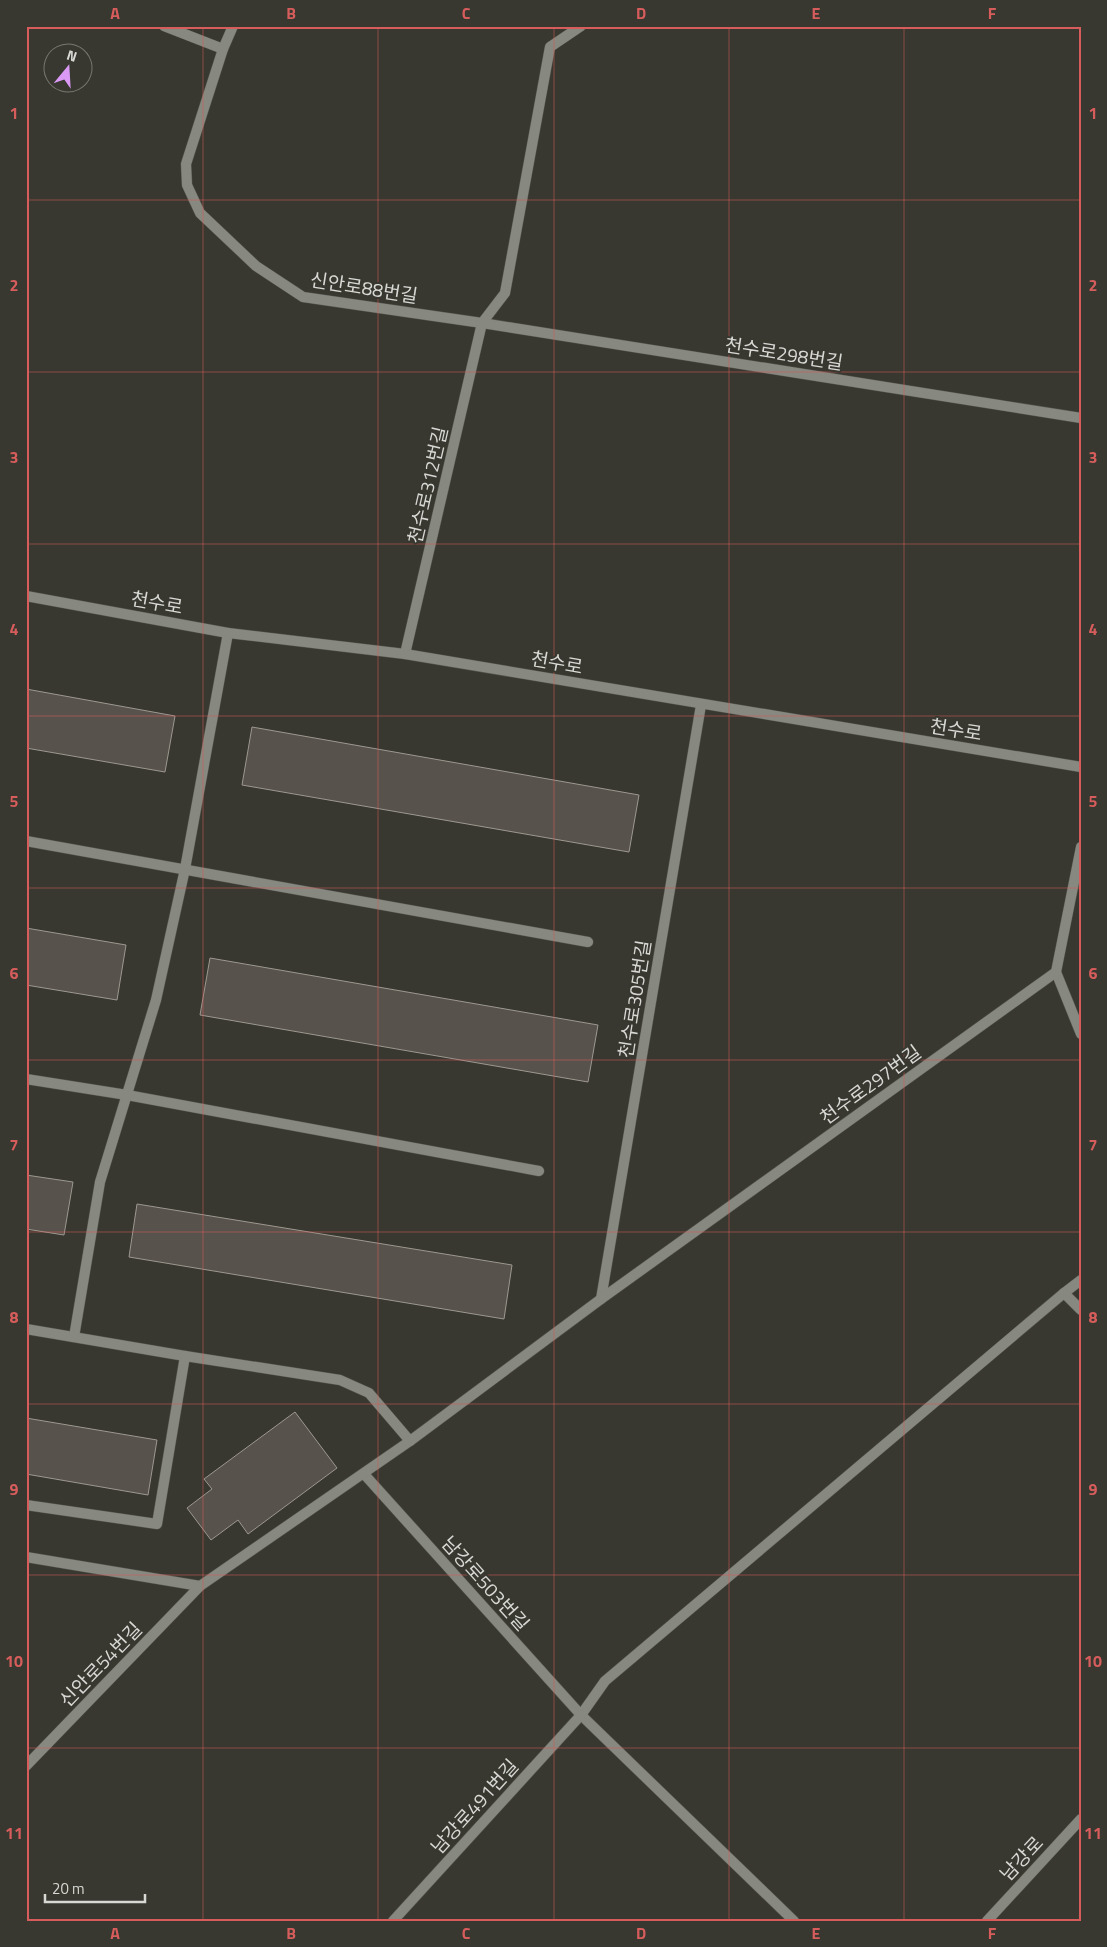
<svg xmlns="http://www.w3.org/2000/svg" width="1107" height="1947" viewBox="0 0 1107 1947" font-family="'Titillium Web','Noto Sans KR',sans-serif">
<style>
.building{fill:#57524b;stroke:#9d9890}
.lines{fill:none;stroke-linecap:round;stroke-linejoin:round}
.service-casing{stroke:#565650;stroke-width:11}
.minor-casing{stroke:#565650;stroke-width:11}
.tertiary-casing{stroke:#565650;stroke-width:11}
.path{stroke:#7c7c76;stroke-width:3;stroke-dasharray:1 4;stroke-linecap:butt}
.service{stroke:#87887f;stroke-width:10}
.minor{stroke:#87887f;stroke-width:10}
.tertiary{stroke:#87887f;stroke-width:10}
.grid{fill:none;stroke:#d75d5c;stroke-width:1;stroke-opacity:0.55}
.labels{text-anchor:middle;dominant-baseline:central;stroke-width:4;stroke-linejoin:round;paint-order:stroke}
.street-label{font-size:19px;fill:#d8d8d4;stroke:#383830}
.neatline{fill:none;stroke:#d75d5c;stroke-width:2}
.grid-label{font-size:16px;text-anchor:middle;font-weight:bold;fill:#d75d5c}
</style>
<rect width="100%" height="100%" fill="#383830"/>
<g class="building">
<polygon points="26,689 175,716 165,772 26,748"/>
<polygon points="252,727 639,795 629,852 242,785"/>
<polygon points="26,928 126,945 117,1000 26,985"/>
<polygon points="210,958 598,1025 588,1082 200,1015"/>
<polygon points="26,1175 73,1182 64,1235 26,1229"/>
<polygon points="137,1204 512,1265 504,1319 129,1257"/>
<polygon points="295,1412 337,1468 248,1534 238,1520 211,1540 187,1508 212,1489 204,1479"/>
<polygon points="26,1418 157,1440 148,1495 26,1474"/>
</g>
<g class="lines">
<defs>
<g id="service">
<polyline points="482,323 505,293 550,47 581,26"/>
<polyline points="26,841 588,942"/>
<polyline points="26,1079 127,1095 539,1171"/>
<polyline points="26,1329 185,1356"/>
<polyline points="74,1337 100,1182 156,1000 185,869 228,633"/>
<polyline points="26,1505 157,1524 185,1356 340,1380 369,1393 410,1441"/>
<polyline points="581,1715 605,1681 1064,1293"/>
</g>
<g id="minor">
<polyline points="164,26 223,49"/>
<polyline points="233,26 223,49 186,164 187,185 200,213 256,266 303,297 482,323 1081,418"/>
<polyline points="405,654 482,323"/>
<polyline points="1056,972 1081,1034"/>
<polyline points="1081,1280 1064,1293 1081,1310"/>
<polyline points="601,1299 701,705"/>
<polyline points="364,1474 581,1715 794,1921"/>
<polyline points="26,1557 200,1586 410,1441 601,1299 1056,972 1081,847"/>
<polyline points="26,1766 200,1586"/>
<polyline points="393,1921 581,1715"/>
</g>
<g id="tertiary">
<polyline points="26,596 228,633 405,654 1081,767"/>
<polyline points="987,1921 1081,1819"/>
</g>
</defs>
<use href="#service" class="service-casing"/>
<use href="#minor" class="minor-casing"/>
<use href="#tertiary" class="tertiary-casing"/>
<polyline class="path" points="1077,1921 1081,1915"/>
<use href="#service" class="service"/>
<use href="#minor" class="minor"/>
<use href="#tertiary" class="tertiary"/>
</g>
<path class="grid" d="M203 26V1921M378 26V1921M554 26V1921M729 26V1921M904 26V1921M26 200H1081M26 372H1081M26 544H1081M26 716H1081M26 888H1081M26 1060H1081M26 1232H1081M26 1404H1081M26 1575H1081M26 1748H1081"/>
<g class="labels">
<g class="street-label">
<text transform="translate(364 287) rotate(9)">신안로88번길</text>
<text transform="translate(784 353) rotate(9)">천수로298번길</text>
<text transform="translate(427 485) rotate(-77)">천수로312번길</text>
<text transform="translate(157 602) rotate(10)">천수로</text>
<text transform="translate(557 662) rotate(10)">천수로</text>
<text transform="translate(956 729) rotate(9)">천수로</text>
<text transform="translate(634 999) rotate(-81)">천수로305번길</text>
<text transform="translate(870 1084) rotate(-36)">천수로297번길</text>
<text transform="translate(486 1583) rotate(48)">남강로503번길</text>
<text transform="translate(100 1664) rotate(-46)">신안로54번길</text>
<text transform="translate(474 1806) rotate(-48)">남강로491번길</text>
<text transform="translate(1021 1858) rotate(-47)">남강로</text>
</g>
</g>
<rect width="1107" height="1947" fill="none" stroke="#383830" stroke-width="55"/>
<g transform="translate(68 68) rotate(18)"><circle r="24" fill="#383830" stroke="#787872"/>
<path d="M0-4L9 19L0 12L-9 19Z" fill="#db99f6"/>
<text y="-8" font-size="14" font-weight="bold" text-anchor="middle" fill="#d8d8d4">N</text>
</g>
<path d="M45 1894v8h100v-8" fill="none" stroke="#d8d8d4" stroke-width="2.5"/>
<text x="52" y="1894" font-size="15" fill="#d8d8d4" stroke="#383830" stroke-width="4" paint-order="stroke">20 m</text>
<rect x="28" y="28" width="1052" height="1892" class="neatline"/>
<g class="grid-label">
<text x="115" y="19">A</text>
<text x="291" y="19">B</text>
<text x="466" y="19">C</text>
<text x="641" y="19">D</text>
<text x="816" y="19">E</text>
<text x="992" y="19">F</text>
<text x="14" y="119">1</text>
<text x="1093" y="119">1</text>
<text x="14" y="291">2</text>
<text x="1093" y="291">2</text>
<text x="14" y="463">3</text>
<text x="1093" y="463">3</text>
<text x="14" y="635">4</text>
<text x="1093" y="635">4</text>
<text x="14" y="807">5</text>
<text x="1093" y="807">5</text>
<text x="14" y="979">6</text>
<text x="1093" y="979">6</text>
<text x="14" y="1151">7</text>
<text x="1093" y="1151">7</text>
<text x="14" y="1323">8</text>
<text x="1093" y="1323">8</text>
<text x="14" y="1495">9</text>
<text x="1093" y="1495">9</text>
<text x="14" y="1667">10</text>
<text x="1093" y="1667">10</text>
<text x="14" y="1839">11</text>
<text x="1093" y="1839">11</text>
<text x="115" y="1939">A</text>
<text x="291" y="1939">B</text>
<text x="466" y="1939">C</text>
<text x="641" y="1939">D</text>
<text x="816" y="1939">E</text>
<text x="992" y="1939">F</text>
</g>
</svg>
